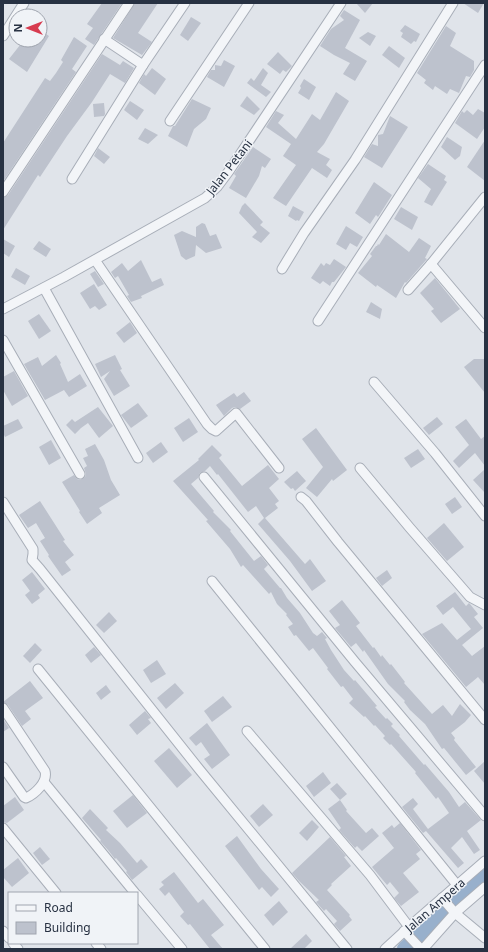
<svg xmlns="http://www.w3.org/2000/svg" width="488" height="952" viewBox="0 0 488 952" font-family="'Noto Sans',sans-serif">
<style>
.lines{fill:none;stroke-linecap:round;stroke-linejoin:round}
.river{stroke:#98b0cc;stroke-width:16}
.building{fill:#bdc2cd}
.minor-casing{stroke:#a8aeb8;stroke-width:11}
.minor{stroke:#f3f5f8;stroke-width:9}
.labels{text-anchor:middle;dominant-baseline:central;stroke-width:3;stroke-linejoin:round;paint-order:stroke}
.street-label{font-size:12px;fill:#273142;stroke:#f0f3f7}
</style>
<rect width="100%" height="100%" fill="#e0e4ea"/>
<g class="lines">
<polyline class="river" points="405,949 485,876"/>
</g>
<g class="building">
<polygon points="102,3 122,3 94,45 85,39 93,28 87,24"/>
<polygon points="135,3 158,3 138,33 152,42 142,55 113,38"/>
<polygon points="356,3 373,3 365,13"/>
<polygon points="463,3 484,3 478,13"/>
<polygon points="344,10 360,20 345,48 367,61 355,81 343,74 350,63 334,55 320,46 331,29 344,20 340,16"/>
<polygon points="191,17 201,23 188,41 180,35"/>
<polygon points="405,25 420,34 416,42 414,41 411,44 401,37 403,33 400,31"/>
<polygon points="446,26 456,33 450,46 474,61 474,70 470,77 466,76 459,93 450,89 447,94 435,86 433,90 424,83 426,80 417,73"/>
<polygon points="40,30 49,36 27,72 9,59 24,40 40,40"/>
<polygon points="368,32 376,36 370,46 359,38"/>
<polygon points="74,37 87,46 72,69 76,72 4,180 3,179 3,143 45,78 50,81 56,73 63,62 61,60"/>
<polygon points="389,46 405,58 399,68 382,55"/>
<polygon points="278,52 292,66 286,72 283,70 280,74 267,64"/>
<polygon points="102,54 120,65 123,61 134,68 125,83 110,74 92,102 67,136 40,177 38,175 3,230 3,198 8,195"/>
<polygon points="224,60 235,66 224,87 207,77 211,70 215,70 215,65 221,66"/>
<polygon points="152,68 166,79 155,95 139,83 144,74 146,76"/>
<polygon points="263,68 268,73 261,85 271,92 266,97 247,83 251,78 254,81"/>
<polygon points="304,79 316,87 309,100 298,93 301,88 300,86"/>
<polygon points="336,92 349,101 324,144 317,152 330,159 326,165 332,170 327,178 312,168 286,206 273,198 296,165 283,156 291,144 266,127 276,111 284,115 278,123 296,139 312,114 320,120"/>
<polygon points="247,96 260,109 254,115 240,106"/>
<polygon points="192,99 211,108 206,119 194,129 187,147 168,136 173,126 175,126"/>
<polygon points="130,101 144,110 137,120 124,110"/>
<polygon points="104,103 105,114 104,116 94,117 93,104"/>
<polygon points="478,109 485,113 485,127 477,139 455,123 462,111 464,113 467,110 473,115"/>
<polygon points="390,116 408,127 382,168 364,157 372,144 378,146 378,135 383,134"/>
<polygon points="145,128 158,135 148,144 138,139"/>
<polygon points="447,137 462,147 460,156 455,160 441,147"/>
<polygon points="485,140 485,181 467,167"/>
<polygon points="253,147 271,159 265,168 262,166 259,176 246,198 229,188 236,176 234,174"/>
<polygon points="98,148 110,157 104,164 94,156"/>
<polygon points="428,164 446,176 444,180 447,182 432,206 424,202 431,189 418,178"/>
<polygon points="374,182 392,195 380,214 378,217 376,215 370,224 355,213"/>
<polygon points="245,203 263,222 260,225 270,233 261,243 252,237 257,232 239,213 242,206"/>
<polygon points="293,206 304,212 299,221 297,220 296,221 288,216"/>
<polygon points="401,207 418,217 412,230 394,219"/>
<polygon points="202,223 205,224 210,236 216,234 222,248 206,253 196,245 195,256 186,260 181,256 174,235 182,231 196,237 196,227"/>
<polygon points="346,226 363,237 357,247 350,243 346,250 336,244"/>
<polygon points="386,234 409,252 419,238 431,246 425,258 427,259 406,283 405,282 396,298 377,285 376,287 358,273 372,256 370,254 376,246 377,246 378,244 379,245"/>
<polygon points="3,239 15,246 9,257 3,253"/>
<polygon points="39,241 51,249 46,257 33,249"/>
<polygon points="334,259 346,267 334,282 332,282 330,286 323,281 320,284 311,278 321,263 324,266 326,263 330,265"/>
<polygon points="141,260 152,282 161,278 164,285 141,296 142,298 131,302 127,296 129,295 118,276 115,278 111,272 122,263 128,271"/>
<polygon points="16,268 30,276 25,285 11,277"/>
<polygon points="95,271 104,284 98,287 90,274"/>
<polygon points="435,278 460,309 441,323 431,311 434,309 420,293"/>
<polygon points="94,284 107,305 99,310 95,306 90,309 80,293"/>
<polygon points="371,302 382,309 380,319 366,312"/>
<polygon points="39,314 51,331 39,339 28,321"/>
<polygon points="130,322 137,333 124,343 116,333"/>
<polygon points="56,355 61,363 60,364 68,382 80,374 87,386 69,397 64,390 45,400 24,364 38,357 42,366"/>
<polygon points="115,355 122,369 120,370 130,386 114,396 104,379 110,371 101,377 95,364"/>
<polygon points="474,359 485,359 485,393 464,367"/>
<polygon points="14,371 28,396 12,406 3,390 3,377"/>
<polygon points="244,392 251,401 240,409 235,407 232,408 224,416 216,405 234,393 237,397"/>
<polygon points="138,403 148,416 131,428 121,415"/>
<polygon points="98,407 113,426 99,438 88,423 81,428 75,434 66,425 72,419 75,422"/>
<polygon points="437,417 443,424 429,435 423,428"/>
<polygon points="189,418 198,432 183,442 174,428"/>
<polygon points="18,419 23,428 5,437 3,433 3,426"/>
<polygon points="466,419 481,439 485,436 485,466 475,453 459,468 453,461 469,445 455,427"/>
<polygon points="316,428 347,470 333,481 332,479 317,497 306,488 323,467 302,439"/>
<polygon points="51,440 61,458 49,465 39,447"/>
<polygon points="161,442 168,452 153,463 146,453"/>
<polygon points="95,444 104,460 111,480 120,495 99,508 102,513 87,524 79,512 80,511 62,482 74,475 77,479 80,480 85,477 86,474 84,468 87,466 83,458 88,456 85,449"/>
<polygon points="212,445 222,455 219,458 242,486 268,465 279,479 269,488 279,501 275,504 278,508 265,518 305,564 310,559 326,581 312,591 290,561 258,524 264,518 256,506 248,512 218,474 217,475 210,466 205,471 200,473 198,478 191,484 214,511 213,512 231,530 230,531 254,561 261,556 268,565 264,569 280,588 281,588 287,598 300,613 313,633 317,636 322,632 327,638 325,639 331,650 344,670 354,681 355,680 377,706 375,707 386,719 387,718 393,724 391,726 400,735 399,736 424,765 425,764 449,792 459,807 465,802 481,820 467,831 480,850 474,854 462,837 451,848 464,863 458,868 426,831 423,833 402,807 413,798 418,804 413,809 428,829 449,813 438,797 436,799 415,773 416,772 391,744 390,745 383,738 385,736 375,725 374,726 365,716 364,717 349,703 353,699 343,686 341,687 327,669 328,668 313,648 309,651 296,635 294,636 288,627 293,624 286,615 287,614 277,604 271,592 269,594 243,565 241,567 230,549 206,521 208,520 173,481 199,460 198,459"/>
<polygon points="418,449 425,459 411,468 404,458"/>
<polygon points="485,469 485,493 473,480"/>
<polygon points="297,471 306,481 295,491 293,488 291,489 284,482"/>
<polygon points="455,497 462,507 452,514 445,504"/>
<polygon points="40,501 65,540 63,541 74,555 65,562 71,570 62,576 48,556 49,555 40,541 45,538 36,523 28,528 19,515"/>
<polygon points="444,523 464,547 447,561 427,538"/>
<polygon points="387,570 392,578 382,586 376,578"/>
<polygon points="32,572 45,589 38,595 40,598 32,604 25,595 30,591 22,580"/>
<polygon points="455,592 466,606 469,603 470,604 478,614 474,617 483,628 462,645 472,656 485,646 485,685 478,677 466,687 422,634 442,623 457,640 471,629 453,607 443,615 436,606"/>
<polygon points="342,600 360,623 356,626 373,648 374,647 381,657 382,655 390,665 391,664 405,682 404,683 432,714 443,705 452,716 460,704 471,715 465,722 451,733 455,738 454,740 476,767 466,775 444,748 442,749 425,724 410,710 404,702 405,701 388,684 364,650 363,652 356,643 351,647 335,628 340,625 329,611"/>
<polygon points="109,612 117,621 104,633 96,625"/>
<polygon points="35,643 42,650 30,663 23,656"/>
<polygon points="94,647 101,655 91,663 85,655"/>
<polygon points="157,660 166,674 151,683 143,670"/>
<polygon points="30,681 43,698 25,711 31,719 22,726 8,705 3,702"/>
<polygon points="175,683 184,693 166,709 157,698"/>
<polygon points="106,685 111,692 101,700 96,693"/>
<polygon points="223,696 232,707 212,722 204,711"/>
<polygon points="145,711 151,718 148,719 151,723 137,735 129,725"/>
<polygon points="3,719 9,728 3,732"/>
<polygon points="207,723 230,755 212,769 204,759 210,755 201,742 196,746 189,738"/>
<polygon points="169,748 192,775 177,788 154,761"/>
<polygon points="485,761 485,784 474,771"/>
<polygon points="323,772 331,783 314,797 306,786"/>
<polygon points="337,783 347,794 340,800 330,789"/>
<polygon points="133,795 147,813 127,828 113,811"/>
<polygon points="15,797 24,810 7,823 3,822 3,806"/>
<polygon points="340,800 347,810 346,811 366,833 372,828 379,836 362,851 357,846 355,848 339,830 341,828 328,809"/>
<polygon points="263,804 273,815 259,827 250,816"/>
<polygon points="90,809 108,828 106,830 120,843 137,863 141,859 148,867 132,880 126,872 127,871 116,858 115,859 108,850 100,841 101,840 82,818"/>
<polygon points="312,820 319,827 307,841 299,833"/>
<polygon points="400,823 421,850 416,854 420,859 403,873 419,892 401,906 394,898 399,893 390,882 387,885 372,867 394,848 382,833 392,825 394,828"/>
<polygon points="237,836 261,869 279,889 271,897 262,887 259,890 225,846"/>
<polygon points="330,837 346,856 344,857 351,866 331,884 332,885 327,890 350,915 349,916 352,920 340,931 334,924 337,921 326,909 324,911 316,902 319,900 299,881 292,873"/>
<polygon points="40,847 50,859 42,865 33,853"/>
<polygon points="18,858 29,873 12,887 3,877 3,870"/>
<polygon points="174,872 198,903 203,899 224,925 211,935 223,949 210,949 190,924 188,925 180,916 184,912 169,892 165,896 159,889 164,885 161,882"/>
<polygon points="279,901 288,912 273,926 264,915"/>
<polygon points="306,934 312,941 304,949 290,949"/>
</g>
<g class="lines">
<defs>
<g id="minor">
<polyline points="3,36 24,3"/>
<polyline points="104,39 143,65 185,3"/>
<polyline points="170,121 249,3"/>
<polyline points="72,179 143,65"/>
<polyline points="3,192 129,3"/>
<polyline points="95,260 207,424 212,429 216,431 236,413 279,468"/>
<polyline points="431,264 485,328"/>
<polyline points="282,269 304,233 355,160 453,3"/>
<polyline points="44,288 138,458"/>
<polyline points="408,290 431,264 485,197"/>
<polyline points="3,309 64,277 205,198 217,187 229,171 341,3"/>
<polyline points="318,321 485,65"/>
<polyline points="3,340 80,474"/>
<polyline points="374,382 435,453 485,516"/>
<polyline points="360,468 410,528 470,597 485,605"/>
<polyline points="204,477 355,662 485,816"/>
<polyline points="301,497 306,501 338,542 485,720"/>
<polyline points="3,502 33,549 33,554 32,560 40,569 199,769 347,949"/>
<polyline points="212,581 457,885"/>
<polyline points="38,669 265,949"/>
<path d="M3 708 45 771C48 782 35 794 26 798L24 797 3 767"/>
<polyline points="247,731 370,875 409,927"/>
<polyline points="44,782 135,893"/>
<polyline points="3,828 56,893"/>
<polyline points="137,895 182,949"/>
<polyline points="442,898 455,913 485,938"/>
<polyline points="3,931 9,938"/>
<polyline points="404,931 421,949"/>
<polyline points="13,943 18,949"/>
<polyline points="96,943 101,949"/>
<polyline points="385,949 409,927 485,861"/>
<polyline points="423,949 455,913 485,887"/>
</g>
</defs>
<use href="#minor" class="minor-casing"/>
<use href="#minor" class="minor"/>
</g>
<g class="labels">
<g class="street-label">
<text transform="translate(229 167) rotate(-52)">Jalan Petani</text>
<text transform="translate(435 905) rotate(-41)">Jalan Ampera</text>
</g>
</g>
<rect width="488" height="952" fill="none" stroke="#273142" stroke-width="8"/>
<rect x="8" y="892" width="130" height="52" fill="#f0f3f7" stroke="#a0a5af"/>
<rect x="16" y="905" width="20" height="6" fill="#f3f5f8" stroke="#a0a5af"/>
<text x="44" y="912" font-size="12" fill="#273142">Road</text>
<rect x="16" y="922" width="20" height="12" fill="#bdc2cd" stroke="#a0a5af"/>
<text x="44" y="932" font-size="12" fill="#273142">Building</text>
<g transform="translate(28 28) rotate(270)"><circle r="19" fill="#f0f3f7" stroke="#a0a5af"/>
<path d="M0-3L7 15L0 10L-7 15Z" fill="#d73c50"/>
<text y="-6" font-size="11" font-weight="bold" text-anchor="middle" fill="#273142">N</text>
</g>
</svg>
